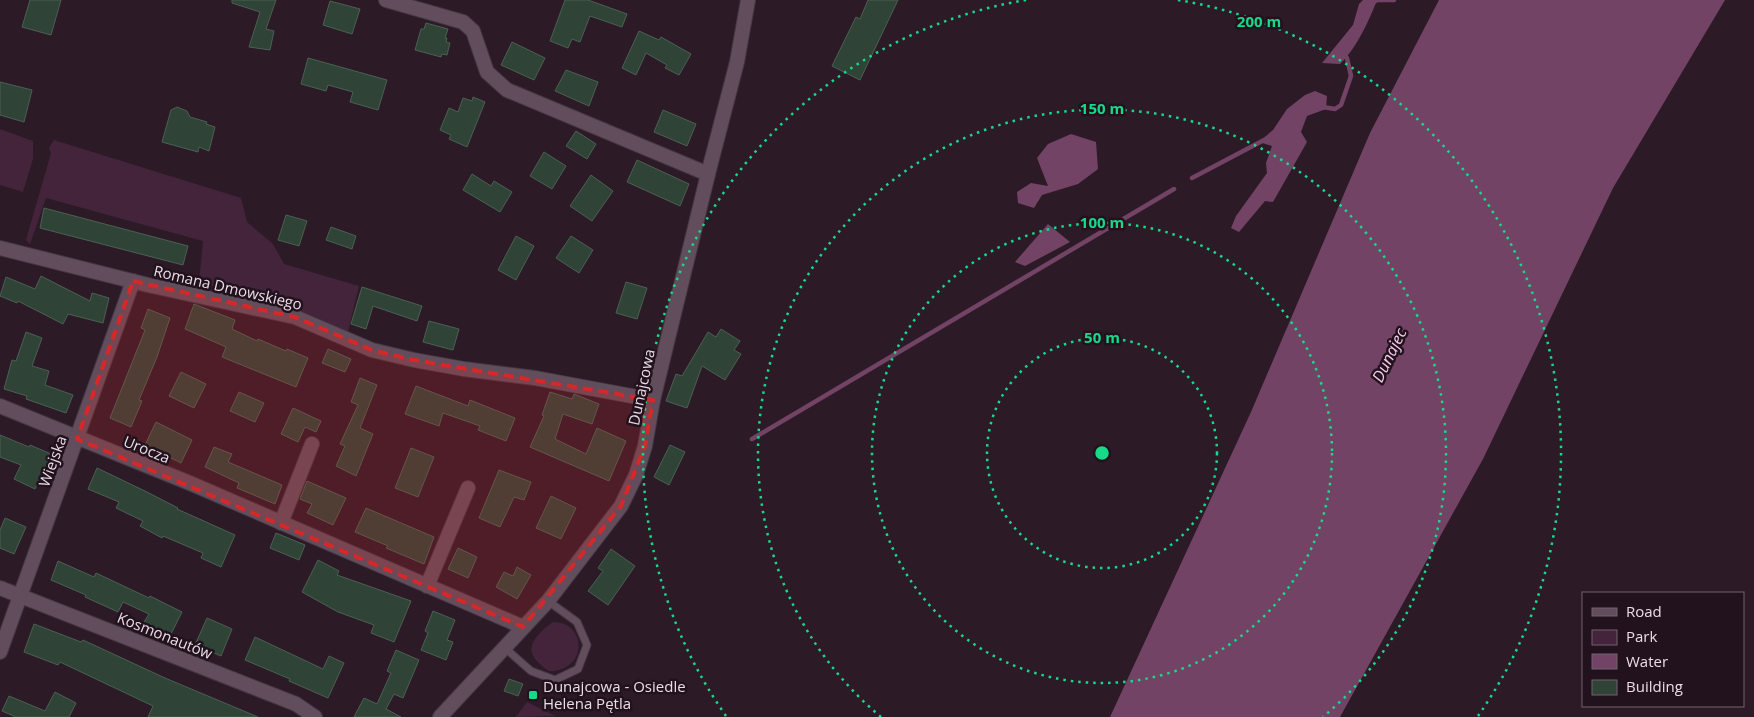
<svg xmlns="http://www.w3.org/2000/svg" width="1754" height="717" viewBox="0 0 1754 717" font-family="'Open Sans',sans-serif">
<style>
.green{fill:#43243b}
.water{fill:#724365}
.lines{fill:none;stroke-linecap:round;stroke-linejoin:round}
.stream{stroke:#724365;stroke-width:4.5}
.building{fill:#2f4337;stroke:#4b6053}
.service-casing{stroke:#463642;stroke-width:9}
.minor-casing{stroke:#463642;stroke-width:16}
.service{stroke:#624d5c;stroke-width:7}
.minor{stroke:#624d5c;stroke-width:14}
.marked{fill:#d62828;fill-opacity:0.2;stroke:#d62828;stroke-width:4;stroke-dasharray:10 6;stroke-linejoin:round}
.ring{fill:none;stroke:#17d989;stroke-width:2.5;stroke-dasharray:2.5 5}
.poi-dot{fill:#17d989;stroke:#22121e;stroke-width:2}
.labels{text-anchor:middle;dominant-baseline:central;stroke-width:5;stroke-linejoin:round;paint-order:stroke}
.street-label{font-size:15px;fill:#e9dde5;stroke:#22121e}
.poi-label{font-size:15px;fill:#e9dde5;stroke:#22121e;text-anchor:start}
.water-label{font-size:16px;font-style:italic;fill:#f8cbea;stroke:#22121e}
.centre{fill:#17d989;stroke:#22121e;stroke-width:2.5}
.ring-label{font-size:15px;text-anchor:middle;font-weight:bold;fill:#17d989;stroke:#22121e;stroke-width:5;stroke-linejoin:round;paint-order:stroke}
</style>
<rect width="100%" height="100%" fill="#2c1b27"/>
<g class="green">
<polygon points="0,129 33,141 33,159 23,192 0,185"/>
<polygon points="54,140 241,198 247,222 273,244 284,264 359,286 348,332 293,308 199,283 203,241 46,198 30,244 26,240 51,153 49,148"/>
<path d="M553 622C580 621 589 656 564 668 559 670 554 672 549 671 546 670 542 666 540 664 521 648 538 633 553 622Z"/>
<polygon points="527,702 555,716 516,717"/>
</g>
<g class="water">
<path d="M1363 0H1377C1369 21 1356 49 1340 64L1322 63 1353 25 1359 4Z"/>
<polygon points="1439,0 1725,0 1613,188 1483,459 1340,717 1110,717 1251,412 1370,133"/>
<polygon points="1315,91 1327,96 1326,109 1307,116 1301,132 1307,142 1273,202 1265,201 1239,232 1231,228 1236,216 1267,173 1266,163 1272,146 1259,142 1273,130 1287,109 1305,95"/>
<polygon points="1071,134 1096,142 1098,169 1078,184 1042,195 1034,208 1018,203 1017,192 1031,183 1048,186 1037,158 1048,144"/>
<polygon points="1048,224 1070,242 1025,266 1015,262"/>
</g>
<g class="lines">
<g class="stream">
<polyline points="1372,3 1377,0 1394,0"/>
<polyline points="1323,107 1335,109 1341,105 1351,76 1347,58 1344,54"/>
<polyline points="1192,178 1264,140"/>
<polyline points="752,439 1174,189"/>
</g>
</g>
<g class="building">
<polygon points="30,0 61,0 51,35 22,27"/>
<polygon points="232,0 276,0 266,29 274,31 270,50 249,47 260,12 232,3"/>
<polygon points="565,0 588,0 627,14 622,27 590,16 580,42 572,39 568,48 550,41"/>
<polygon points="868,0 898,0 860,80 832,66 856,17 860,19"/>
<polygon points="330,1 360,9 352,34 323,25"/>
<polygon points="426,23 448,29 445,38 447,38 446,42 450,43 447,55 442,54 441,57 415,50 421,29 424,29"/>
<polygon points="639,31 659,40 661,37 691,54 679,75 665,68 667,65 646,53 636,75 622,68"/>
<polygon points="512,42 545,58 534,80 501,65"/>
<polygon points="308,58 387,80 378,110 350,102 353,92 328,85 326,91 301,84"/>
<polygon points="566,70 598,82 589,106 555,91"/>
<polygon points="0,82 32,90 24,122 0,115"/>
<polygon points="473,97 485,102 467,147 449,139 451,135 440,130 449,108 458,112 463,98 472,101"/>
<polygon points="177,107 187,111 190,117 207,122 206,124 215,127 209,151 199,147 198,152 162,142 171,110"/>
<polygon points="663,110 696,124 687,146 654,132"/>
<polygon points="576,131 596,144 587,159 566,146"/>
<polygon points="544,152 566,166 552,189 530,176"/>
<polygon points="637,160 689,184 680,206 627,182"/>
<polygon points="472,174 491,186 494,181 512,192 500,212 463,190"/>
<polygon points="591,175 613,191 592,221 570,206"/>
<polygon points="44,208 188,246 183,265 40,228"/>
<polygon points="286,215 307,221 299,246 278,240"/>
<polygon points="331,227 356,236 352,249 326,240"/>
<polygon points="516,236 534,246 516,280 498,270"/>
<polygon points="571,236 593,250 579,273 556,258"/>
<polygon points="41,276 90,301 92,293 109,298 103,323 68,314 63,324 18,301 17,303 0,296 6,277 35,289"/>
<polygon points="626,282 647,288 637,319 616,313"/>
<polygon points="362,287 422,306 417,321 373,306 366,329 351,324"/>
<polygon points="194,304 235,320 232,329 257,341 258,339 286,351 287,349 308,358 296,387 222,357 226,347 185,329"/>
<polygon points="148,309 170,318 157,357 139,400 142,401 131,427 110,418 145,330 141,328"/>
<polygon points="429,321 459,329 453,350 423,342"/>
<polygon points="721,329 740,341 734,350 741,354 725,380 702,366 687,408 666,401 676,374 682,376 708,332 716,337"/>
<polygon points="26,332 42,338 32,366 49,371 45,385 73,395 66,413 26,399 27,396 4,389 12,360 16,361"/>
<polygon points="328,349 351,359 345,372 322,363"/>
<polygon points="181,372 206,384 194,408 169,396"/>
<polygon points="360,378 377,385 360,428 373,434 356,476 336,466 345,446 340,444 358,405 351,402"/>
<polygon points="416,386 468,406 470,400 515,418 506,441 478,430 480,426 443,413 439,426 405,414"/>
<polygon points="239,392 264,403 255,422 230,411"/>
<polygon points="550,392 572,399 574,394 599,404 592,424 563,414 555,439 586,454 597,428 626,441 609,481 530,447 544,416 542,415"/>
<polygon points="293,408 321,421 316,432 305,427 298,442 281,434"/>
<polygon points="156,422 192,440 181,463 145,445"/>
<polygon points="0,435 29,447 30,445 51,454 35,489 14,479 21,465 0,457"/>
<polygon points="670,445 685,452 669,485 654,477"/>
<polygon points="214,447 232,454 228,462 282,485 275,504 237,488 239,483 205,467"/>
<polygon points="411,448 434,457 418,497 395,488"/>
<polygon points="97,468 147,492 178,508 177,509 235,535 221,567 201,558 203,553 163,536 162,538 140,526 143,521 116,508 119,502 88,489"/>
<polygon points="499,470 531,482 524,500 514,497 500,527 479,518"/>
<polygon points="307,481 346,498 333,525 307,513 312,504 300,499"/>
<polygon points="551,496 576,508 561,539 536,528"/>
<polygon points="366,508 434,537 424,564 386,548 388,546 355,532"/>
<polygon points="5,518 26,527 14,554 0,548 0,530"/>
<polygon points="276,533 305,545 299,560 270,548"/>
<polygon points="458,548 477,557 468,578 448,569"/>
<polygon points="611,549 635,566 608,605 588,591 603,571 598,568"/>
<polygon points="318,560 339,571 337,575 411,601 394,642 371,633 374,625 338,612 302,592"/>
<polygon points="58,561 94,577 96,573 149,598 150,596 182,612 169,638 143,624 149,614 123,602 118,612 85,597 86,595 51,580"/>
<polygon points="517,567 531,575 517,599 496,587 504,572 513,576"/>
<polygon points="433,611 455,620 447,640 453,642 446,660 421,650 428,633 425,631"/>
<polygon points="207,618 232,629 221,656 195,645"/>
<polygon points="34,624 81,642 83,640 165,678 258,717 148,717 153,706 60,662 58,665 24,652"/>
<polygon points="255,637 323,669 329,656 344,663 328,698 289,681 290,679 245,660"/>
<polygon points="396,650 419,660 403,698 394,694 386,709 401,717 354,717 364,698 377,704 391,673 387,671"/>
<polygon points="509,679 523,684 518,696 504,691"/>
<polygon points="55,692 76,703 69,717 16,717 2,711 9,696 45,711"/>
</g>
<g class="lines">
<defs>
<polyline id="service" points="505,648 531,671 555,680 578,669 587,645 577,622 548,601"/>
<g id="minor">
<polyline points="386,0 463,22 473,31 487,72 507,90 708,174"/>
<polyline points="0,248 148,285 295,317 372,350 414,360 464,369 535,378 653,400"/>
<polyline points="0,406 192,484 523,627"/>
<polyline points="281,523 312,444"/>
<polyline points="427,586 468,488"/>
<polyline points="0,588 296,704 315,717"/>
<polyline points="0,652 133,281"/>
<polyline points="440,717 548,601 621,506 636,475 645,446 653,400 708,174 737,62 748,0"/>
</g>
</defs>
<use href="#service" class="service-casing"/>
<use href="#minor" class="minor-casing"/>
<use href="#service" class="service"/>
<use href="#minor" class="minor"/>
</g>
<path class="marked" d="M133 281 295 317 372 350 414 360 653 400 645 446 621 506 523 627 77 439Z"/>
<g class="ring">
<circle cx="1102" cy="453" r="115"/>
<circle cx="1102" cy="453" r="230"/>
<path d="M881 717A344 344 0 1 1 1323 717"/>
<path d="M726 716A459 459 0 0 1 1026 0M1178 0A459 459 0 0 1 1478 716"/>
</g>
<rect class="poi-dot" x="528" y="690" width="10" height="10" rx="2.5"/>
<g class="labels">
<g class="street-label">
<text transform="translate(228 287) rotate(13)">Romana Dmowskiego</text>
<text transform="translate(641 387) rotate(-78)">Dunajcowa</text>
<text transform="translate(147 449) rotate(22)">Urocza</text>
<text transform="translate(52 461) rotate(-70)">Wiejska</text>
<text transform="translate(165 635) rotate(22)">Kosmonautów</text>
</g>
<g class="poi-label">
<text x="543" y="686">Dunajcowa - Osiedle<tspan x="543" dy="17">Helena Pętla</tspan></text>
</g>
<g class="water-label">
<text transform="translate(1389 355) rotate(-64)">Dunajec</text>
</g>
</g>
<circle cx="1102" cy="453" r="8" class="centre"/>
<g class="ring-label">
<text x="1259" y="27">200 m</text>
<text x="1102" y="114">150 m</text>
<text x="1102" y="228">100 m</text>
<text x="1102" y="343">50 m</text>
</g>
<rect x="1582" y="592" width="162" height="115" fill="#22121e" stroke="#72636e"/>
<rect x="1592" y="608" width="25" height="8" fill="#624d5c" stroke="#72636e"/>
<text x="1626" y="617" font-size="15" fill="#e9dde5">Road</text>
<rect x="1592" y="630" width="25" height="15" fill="#43243b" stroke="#72636e"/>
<text x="1626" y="642" font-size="15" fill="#e9dde5">Park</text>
<rect x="1592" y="654" width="25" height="15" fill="#724365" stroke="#72636e"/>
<text x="1626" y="667" font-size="15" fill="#e9dde5">Water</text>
<rect x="1592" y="680" width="25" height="15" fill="#2f4337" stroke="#72636e"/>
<text x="1626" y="692" font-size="15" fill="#e9dde5">Building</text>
</svg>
